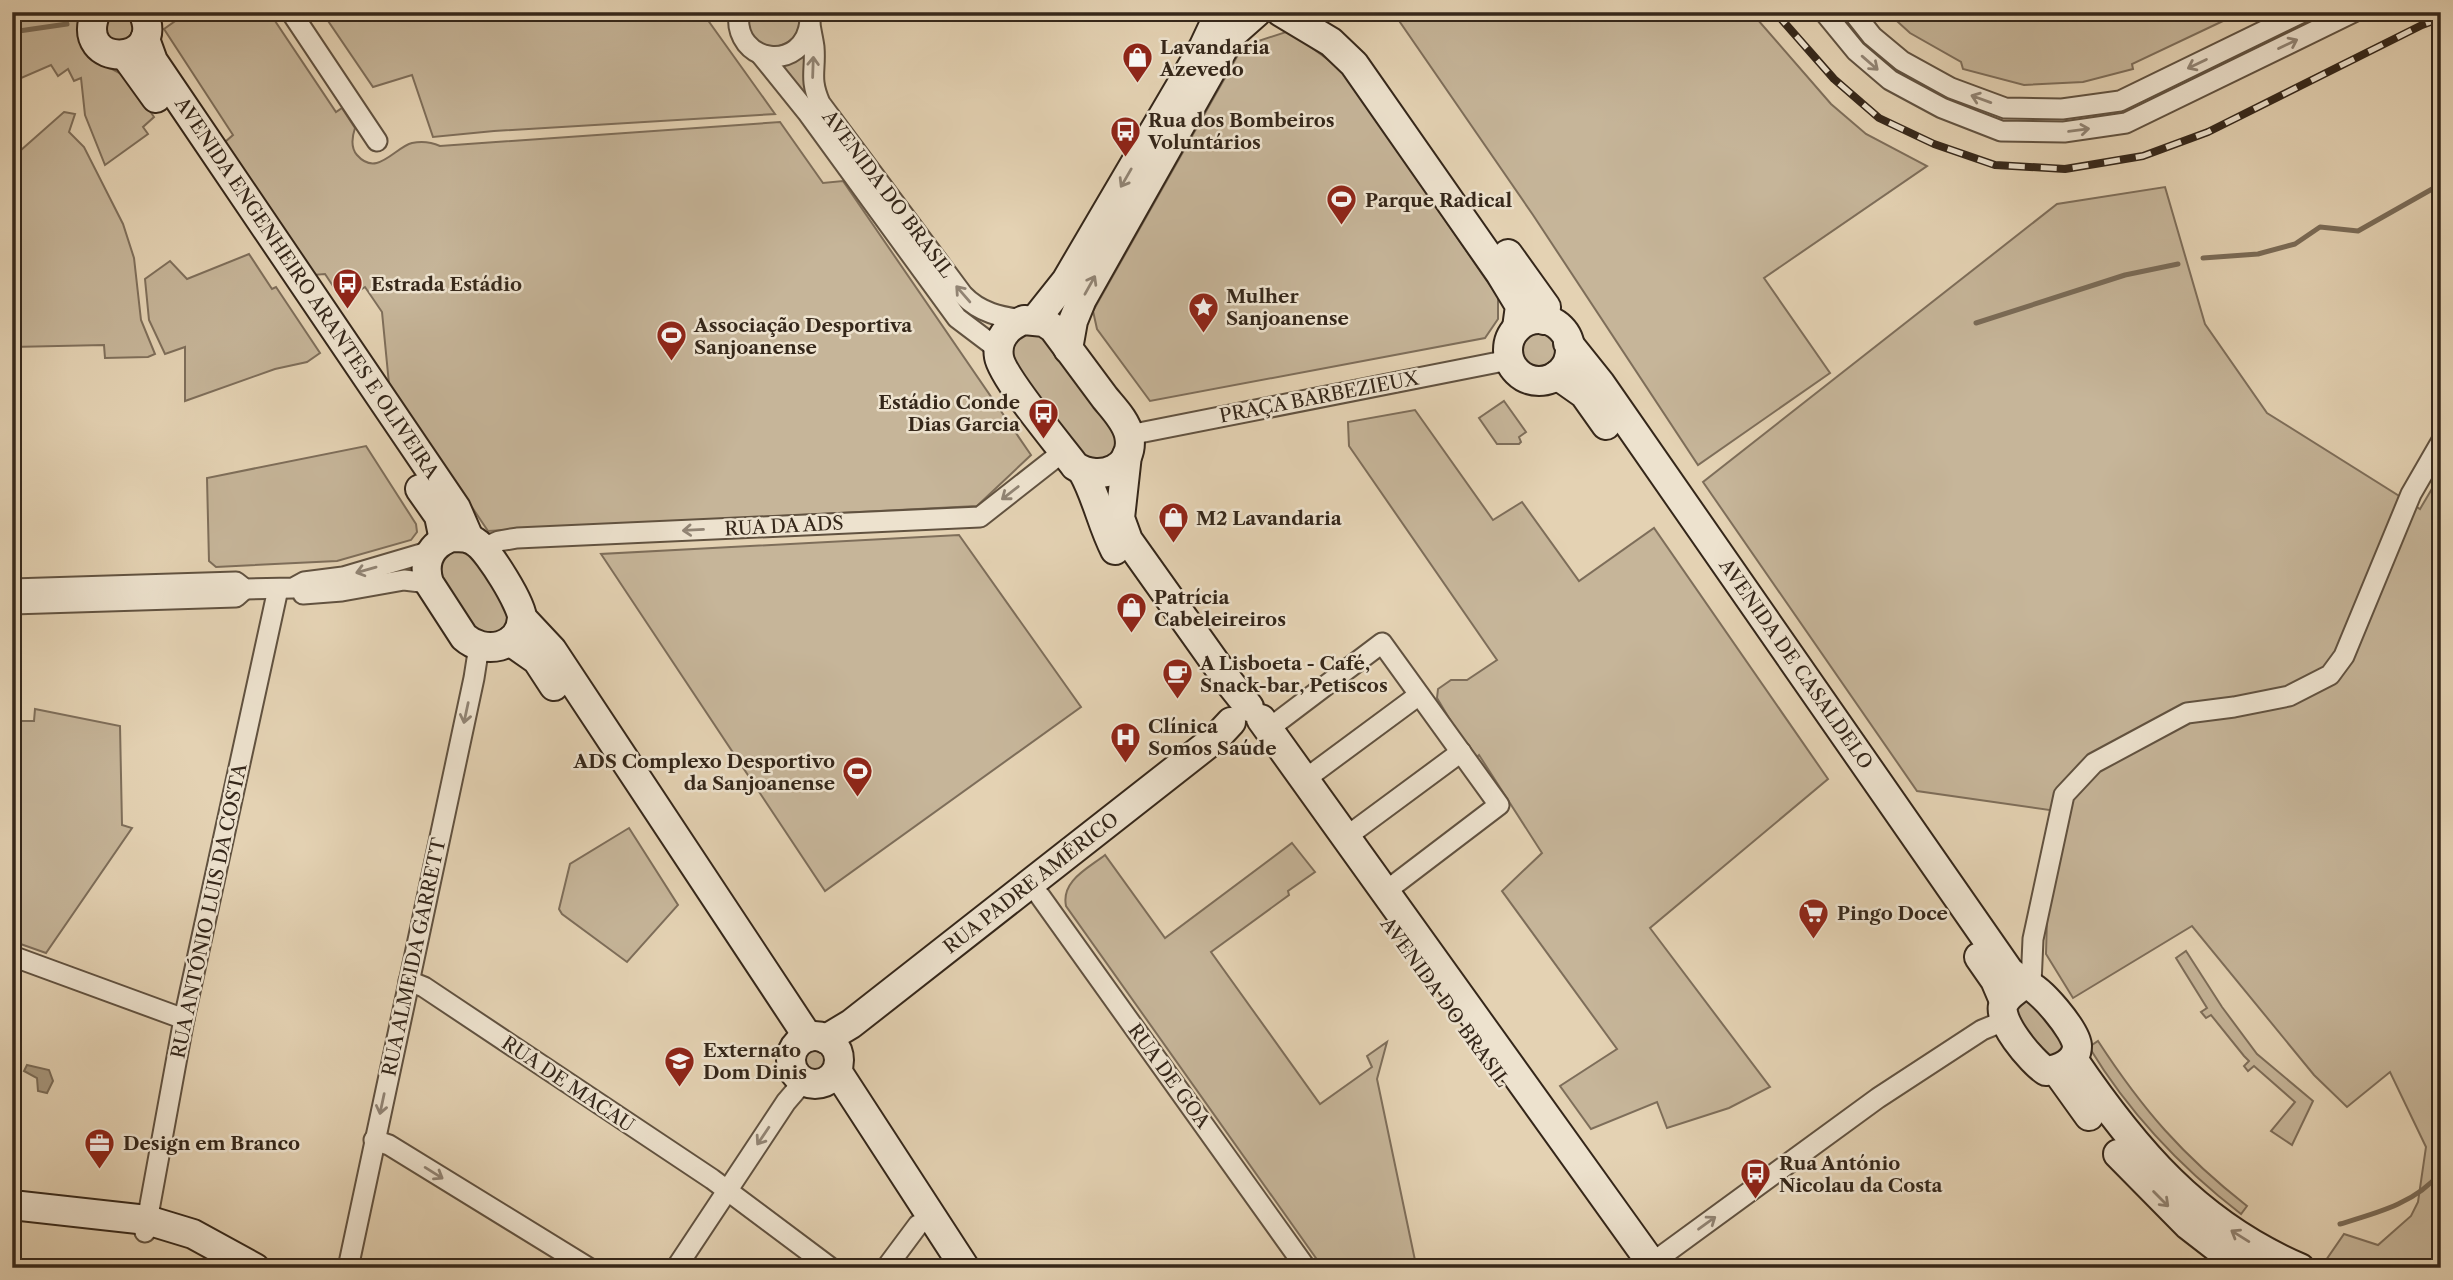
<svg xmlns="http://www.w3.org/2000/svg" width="2453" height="1280" viewBox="0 0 2453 1280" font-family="'Libre Caslon Text',serif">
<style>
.green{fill:#c6b599;stroke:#7e6e5a;stroke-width:2}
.water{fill:#a8987f;stroke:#7a6b57;stroke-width:2}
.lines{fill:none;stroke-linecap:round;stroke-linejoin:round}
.stream{stroke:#7a6b57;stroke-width:5}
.street-casing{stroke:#615240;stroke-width:23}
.secondary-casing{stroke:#35271a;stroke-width:32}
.street{stroke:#ede2ce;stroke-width:19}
.secondary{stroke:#ede2ce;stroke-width:28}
.rail-casing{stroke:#35271a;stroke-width:8}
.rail{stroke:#ede2ce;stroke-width:5;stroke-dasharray:16;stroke-linecap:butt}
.oneway{stroke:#918474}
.labels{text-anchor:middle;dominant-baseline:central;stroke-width:5;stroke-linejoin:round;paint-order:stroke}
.poi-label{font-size:19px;font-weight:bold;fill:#35271a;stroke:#ede2ce;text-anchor:start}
.street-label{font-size:19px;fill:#35271a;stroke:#ede2ce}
</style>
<rect width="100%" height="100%" fill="#e4d2b3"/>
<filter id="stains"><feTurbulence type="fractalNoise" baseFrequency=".00286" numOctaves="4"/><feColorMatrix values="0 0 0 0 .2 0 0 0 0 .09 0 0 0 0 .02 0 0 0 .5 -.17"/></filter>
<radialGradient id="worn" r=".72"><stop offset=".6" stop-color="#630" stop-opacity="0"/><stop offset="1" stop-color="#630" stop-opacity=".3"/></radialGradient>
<g class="green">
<polygon points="12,12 80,12 81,37 93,59 127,77 154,117 143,127 148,134 105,165 85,115 81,78 74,81 68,69 58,76 51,65 12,82"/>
<path d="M188 12H269L336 112 342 108 355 128C352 137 350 147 357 155 377 178 395 147 412 143 422 141 431 142 440 146L780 122 823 183 843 181 1031 455 977 506 488 531 389 384 382 312 365 287 343 301 325 274 313 275 225 142 233 135 164 29Z"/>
<polygon points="322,12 702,12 775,114 494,131 433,137 412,75 373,87"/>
<path d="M749 12H798C808 49 755 59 749 29 748 24 749 17 749 12Z"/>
<polygon points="1393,12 1751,12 1831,104 1866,134 1927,166 1764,278 1830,373 1698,465 1533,215"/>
<polygon points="1887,12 2242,12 2132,64 2133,69 2083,82 2024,85 1963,69 1961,62 1910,33"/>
<circle cx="120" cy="27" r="14"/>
<polygon points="1289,31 1342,70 1498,297 1498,319 1485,338 1150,401 1097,329 1093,311 1243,46"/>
<polygon points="806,53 811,101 781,67 795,61"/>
<polygon points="64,112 75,114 69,132 84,147 123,224 134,258 141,320 155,354 148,357 105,358 104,345 12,347 12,158"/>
<polygon points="2165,187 2205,324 2267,413 2420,509 2433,487 2441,490 2441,1268 2339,1268 2324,1263 2344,1234 2378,1245 2411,1216 2418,1202 2426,1147 2390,1072 2347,1107 2314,1075 2192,926 2073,998 2046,954 2050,810 1917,791 1703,482 2057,204"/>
<polygon points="249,254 272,289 276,287 320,353 307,362 275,369 185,401 185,347 165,354 149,320 145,279 170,261 187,279"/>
<polygon points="1039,329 1119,437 1113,457 1087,463 1009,362 1008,341"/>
<circle cx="1539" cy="350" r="18"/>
<polygon points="1504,401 1526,432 1519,437 1521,442 1519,444 1497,444 1479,418"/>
<polygon points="1415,410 1493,520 1522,502 1579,581 1654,528 1828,779 1650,928 1770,1087 1729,1108 1667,1128 1657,1102 1591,1129 1560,1086 1617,1049 1502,891 1542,853 1479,755 1474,760 1437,698 1438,689 1451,680 1467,680 1497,660 1349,446 1348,422"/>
<polygon points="366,446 416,524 417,532 411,540 337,561 216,567 209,561 207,478"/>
<polygon points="959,535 1081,707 825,891 601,554"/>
<polygon points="448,550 469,552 509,607 509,623 499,635 478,633 438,578 440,557"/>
<polygon points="35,709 120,726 122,825 132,828 46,953 12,941 12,721 34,721"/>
<polygon points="629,828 678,905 627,962 562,914 559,909 570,864"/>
<path d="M1292 843 1315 872 1288 891 1289 895 1211 952 1320 1104 1372 1067 1367 1056 1387 1042 1377 1079 1416 1265 1400 1268H1323L1066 906C1061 881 1087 869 1105 855L1165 938Z"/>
<polygon points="2186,951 2222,1007 2257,1054 2313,1101 2292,1145 2271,1131 2295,1102 2254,1066 2248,1071 2244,1066 2249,1061 2244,1056 2211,1015 2206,1018 2201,1012 2207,1008 2176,958"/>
<polygon points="2030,996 2066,1046 2048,1062 2011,1008"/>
<path d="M2098 1041C2143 1110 2182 1155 2247 1206L2241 1214C2180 1167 2129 1113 2089 1047Z"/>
<circle cx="816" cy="1059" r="13"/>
</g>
<polygon class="water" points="27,1065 49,1070 53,1081 47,1093 38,1091 37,1078 24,1071"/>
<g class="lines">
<g class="stream">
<polyline points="12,32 67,24"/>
<polyline points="2203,258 2258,254 2295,244 2320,227 2358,231 2441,184"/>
<polyline points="1976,323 2125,275 2178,264"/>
<path d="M2340 1224C2377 1213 2416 1203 2441 1172"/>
</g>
<defs>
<g id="street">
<polyline points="291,12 377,141"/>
<path d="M739 12C732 65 805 74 810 21"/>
<polyline points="1824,12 1856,51 1890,80 1942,108 2001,131 2064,132 2126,123 2354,12"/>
<polyline points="1853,12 1872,36 1902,61 1951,88 2005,108 2062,109 2120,101 2303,12"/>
<path d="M810 24C811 32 813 39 814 47 816 71 809 78 820 103L963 295C980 313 1001 317 1024 320"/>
<polyline points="761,55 807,112 957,318 998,349"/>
<polyline points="1129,435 1509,360"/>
<polyline points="483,548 499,541 517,538 980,517 1064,451"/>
<polyline points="12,589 236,582 245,589 293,588 304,582 343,577 431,551"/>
<polyline points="303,594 342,591 404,580 429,583"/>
<polyline points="12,604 236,597 245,589"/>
<polyline points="1267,730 1382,643 1499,805 1386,891"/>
<polyline points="1304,780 1419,695"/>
<polyline points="1346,837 1461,752"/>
<polyline points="1040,896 1306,1268"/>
<polyline points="12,956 184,1019"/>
<polyline points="409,981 424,987 712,1179 831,1268"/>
<polyline points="2031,984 2033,939 2064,795 2094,763 2187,713 2234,707 2289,696 2330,675 2344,656 2411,494 2441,442"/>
<polyline points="374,1140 389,1145 589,1268"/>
<polyline points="145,1232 184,1019 278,589"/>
<polyline points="1652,1263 1878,1098 1982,1030 2004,1021"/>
<polyline points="348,1268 474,678 479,646"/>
<polyline points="676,1268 786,1102 804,1081"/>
<polyline points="886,1268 918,1225"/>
</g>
<g id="secondary">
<path d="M96 12C72 70 168 67 143 12"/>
<polyline points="1281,12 1331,42 1354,64 1500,273 1520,306 1517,328"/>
<polyline points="145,39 153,61 456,508 469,538"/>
<polyline points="125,55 156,98"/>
<polyline points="1508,254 1546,307 1544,320"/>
<circle cx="1539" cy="350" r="31"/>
<path d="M1024 320 1044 322 1053 328C1070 351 1088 375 1105 398 1114 409 1126 421 1129 435 1136 468 1100 483 1075 466 1060 446 1002 377 999 357 996 339 1008 326 1024 320Z"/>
<polyline points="1035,320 1066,281 1204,46 1220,12"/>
<polyline points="1568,343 1600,383 2009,971 2025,984"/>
<polyline points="1068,349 1073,321 1082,299 1231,35 1257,12"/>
<polyline points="1557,375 1584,394 1606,425"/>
<polyline points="1127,455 1120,518 1128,540 1229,682 1249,707"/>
<path d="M1083 472C1097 497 1102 525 1115 550"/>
<polyline points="420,489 439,516 444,540"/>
<path d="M452 537C462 537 470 537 478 544 489 552 522 604 522 618 520 649 484 655 464 637L429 583C422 561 431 544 452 537Z"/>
<polyline points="522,618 552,650 808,1037"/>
<polyline points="510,641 537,660 554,686"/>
<polyline points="1261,719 1655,1268"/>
<polyline points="1979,957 1995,980 2004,1001"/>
<path d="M2025 984C2038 985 2077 1032 2077 1046 2077 1062 2059 1070 2046 1071 2032 1062 1995 1019 2004 1003 2008 995 2018 989 2025 984Z"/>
<circle cx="815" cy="1060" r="24"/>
<polyline points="826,1039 851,1024 1217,737 1231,722"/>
<path d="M2073 1059C2134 1149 2197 1224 2300 1268"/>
<polyline points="2056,1070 2089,1116"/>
<polyline points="837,1071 965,1268"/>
<polyline points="2118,1154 2188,1225 2219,1249 2257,1268"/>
<polyline points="12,1205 147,1220 193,1234 255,1268"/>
</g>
</defs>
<use href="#street" class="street-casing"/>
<use href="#secondary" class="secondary-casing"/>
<use href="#street" class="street"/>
<use href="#secondary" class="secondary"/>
<defs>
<polyline id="rail" points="1775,12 1834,79 1879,118 1934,144 1995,165 2065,169 2143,156 2208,132 2422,25 2441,18"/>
</defs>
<use href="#rail" class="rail-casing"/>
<use href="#rail" class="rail"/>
</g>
<defs><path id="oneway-shaft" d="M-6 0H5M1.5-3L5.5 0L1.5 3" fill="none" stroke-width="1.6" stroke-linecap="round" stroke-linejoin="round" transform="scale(1.75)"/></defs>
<g class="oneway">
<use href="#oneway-shaft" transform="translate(2288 44) rotate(-26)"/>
<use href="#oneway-shaft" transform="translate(1870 63) rotate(41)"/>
<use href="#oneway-shaft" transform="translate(2197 64) rotate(154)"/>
<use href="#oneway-shaft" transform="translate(813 67) rotate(-88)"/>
<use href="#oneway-shaft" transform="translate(1981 99) rotate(-160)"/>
<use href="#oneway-shaft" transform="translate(2079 130) rotate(-8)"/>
<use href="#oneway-shaft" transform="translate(1126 178) rotate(120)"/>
<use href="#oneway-shaft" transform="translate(1090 285) rotate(-61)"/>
<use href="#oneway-shaft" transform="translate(963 294) rotate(-131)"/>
<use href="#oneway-shaft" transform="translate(1010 493) rotate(142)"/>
<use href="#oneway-shaft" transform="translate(693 530) rotate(177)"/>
<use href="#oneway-shaft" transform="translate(366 570) rotate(164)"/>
<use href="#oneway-shaft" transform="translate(466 713) rotate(102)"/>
<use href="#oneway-shaft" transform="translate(382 1104) rotate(102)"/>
<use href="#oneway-shaft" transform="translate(763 1136) rotate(124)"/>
<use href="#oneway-shaft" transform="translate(434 1173) rotate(32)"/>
<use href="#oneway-shaft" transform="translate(2161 1199) rotate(45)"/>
<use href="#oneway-shaft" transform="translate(1707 1223) rotate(-36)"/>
<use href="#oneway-shaft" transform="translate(2240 1236) rotate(-148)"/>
</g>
<defs>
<symbol id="shop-pin" viewBox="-11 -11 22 30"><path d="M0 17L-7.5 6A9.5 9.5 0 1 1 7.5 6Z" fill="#8f2418" stroke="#ede2ce"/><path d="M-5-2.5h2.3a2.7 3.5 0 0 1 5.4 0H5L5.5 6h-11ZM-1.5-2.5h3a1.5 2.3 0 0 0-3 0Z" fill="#fff"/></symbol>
<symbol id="bus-pin" viewBox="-11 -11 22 30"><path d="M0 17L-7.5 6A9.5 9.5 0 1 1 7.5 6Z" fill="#8f2418" stroke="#ede2ce"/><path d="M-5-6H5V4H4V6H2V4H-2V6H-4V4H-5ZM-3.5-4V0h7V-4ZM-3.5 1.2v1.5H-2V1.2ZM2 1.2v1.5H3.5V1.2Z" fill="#fff"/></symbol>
<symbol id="stadium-pin" viewBox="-11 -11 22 30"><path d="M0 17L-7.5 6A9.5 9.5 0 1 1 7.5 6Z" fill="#8f2418" stroke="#ede2ce"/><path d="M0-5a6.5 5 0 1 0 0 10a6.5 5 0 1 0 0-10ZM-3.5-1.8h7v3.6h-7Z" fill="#fff"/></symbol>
<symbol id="sight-pin" viewBox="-11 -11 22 30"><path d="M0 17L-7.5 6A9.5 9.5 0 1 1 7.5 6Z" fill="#8f2418" stroke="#ede2ce"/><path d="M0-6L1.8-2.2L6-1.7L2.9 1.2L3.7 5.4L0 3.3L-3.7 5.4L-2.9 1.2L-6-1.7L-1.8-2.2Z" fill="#fff"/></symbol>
<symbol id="cafe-pin" viewBox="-11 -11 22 30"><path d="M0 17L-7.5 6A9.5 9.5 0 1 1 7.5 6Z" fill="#8f2418" stroke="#ede2ce"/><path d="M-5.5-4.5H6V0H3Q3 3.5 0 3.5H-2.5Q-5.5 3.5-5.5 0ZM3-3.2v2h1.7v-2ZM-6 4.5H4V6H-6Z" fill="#fff"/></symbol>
<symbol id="hospital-pin" viewBox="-11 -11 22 30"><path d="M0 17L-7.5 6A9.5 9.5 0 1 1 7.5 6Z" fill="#8f2418" stroke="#ede2ce"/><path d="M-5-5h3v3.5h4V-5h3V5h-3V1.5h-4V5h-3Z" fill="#fff"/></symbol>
<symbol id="supermarket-pin" viewBox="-11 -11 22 30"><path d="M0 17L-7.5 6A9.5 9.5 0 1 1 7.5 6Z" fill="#8f2418" stroke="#ede2ce"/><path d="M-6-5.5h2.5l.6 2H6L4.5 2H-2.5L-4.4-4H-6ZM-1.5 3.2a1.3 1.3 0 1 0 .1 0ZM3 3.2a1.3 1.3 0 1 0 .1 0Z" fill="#fff"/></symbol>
<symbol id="school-pin" viewBox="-11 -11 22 30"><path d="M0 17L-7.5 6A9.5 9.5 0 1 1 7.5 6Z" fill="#8f2418" stroke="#ede2ce"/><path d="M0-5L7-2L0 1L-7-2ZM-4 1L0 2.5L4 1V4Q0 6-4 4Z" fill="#fff"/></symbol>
<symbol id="office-pin" viewBox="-11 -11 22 30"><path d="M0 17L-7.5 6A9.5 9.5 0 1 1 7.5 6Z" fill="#8f2418" stroke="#ede2ce"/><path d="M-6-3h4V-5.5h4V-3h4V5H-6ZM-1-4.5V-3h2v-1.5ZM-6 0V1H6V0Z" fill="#fff"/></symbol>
</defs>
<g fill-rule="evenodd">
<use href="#shop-pin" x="1120" y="40" width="35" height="47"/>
<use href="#bus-pin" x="1108" y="114" width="35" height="47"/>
<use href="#stadium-pin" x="1324" y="182" width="35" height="47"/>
<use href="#bus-pin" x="330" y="266" width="35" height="47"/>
<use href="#sight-pin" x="1186" y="290" width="35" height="47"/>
<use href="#stadium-pin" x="654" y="318" width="35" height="47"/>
<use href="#bus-pin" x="1026" y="396" width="35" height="47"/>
<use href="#shop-pin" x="1156" y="500" width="35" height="47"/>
<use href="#shop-pin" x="1114" y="590" width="35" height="47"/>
<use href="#cafe-pin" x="1160" y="656" width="35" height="47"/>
<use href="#hospital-pin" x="1108" y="720" width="35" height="47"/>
<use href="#stadium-pin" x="840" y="754" width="35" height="47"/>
<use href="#supermarket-pin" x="1796" y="896" width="35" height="47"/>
<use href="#school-pin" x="662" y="1044" width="35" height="47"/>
<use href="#office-pin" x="82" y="1126" width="35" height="47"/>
<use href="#bus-pin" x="1738" y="1156" width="35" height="47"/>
</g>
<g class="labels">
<g class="poi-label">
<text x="1160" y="47">Lavandaria<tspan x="1160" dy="22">Azevedo</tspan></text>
<text x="1148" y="120">Rua dos Bombeiros<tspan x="1148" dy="22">Voluntários</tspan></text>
<text x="1365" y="200">Parque Radical</text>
<text x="371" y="284">Estrada Estádio</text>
<text x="1226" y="296">Mulher<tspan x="1226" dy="22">Sanjoanense</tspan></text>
<text x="694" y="325">Associação Desportiva<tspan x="694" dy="22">Sanjoanense</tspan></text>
<text x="1020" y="402" text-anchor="end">Estádio Conde<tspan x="1020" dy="22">Dias Garcia</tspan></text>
<text x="1196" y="518">M2 Lavandaria</text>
<text x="1154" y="597">Patrícia<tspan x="1154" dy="22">Cabeleireiros</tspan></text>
<text x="1200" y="663">A Lisboeta - Café,<tspan x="1200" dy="22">Snack-bar, Petiscos</tspan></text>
<text x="1148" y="726">Clínica<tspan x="1148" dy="22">Somos Saúde</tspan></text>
<text x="835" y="761" text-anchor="end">ADS Complexo Desportivo<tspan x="835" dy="22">da Sanjoanense</tspan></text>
<text x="1837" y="913">Pingo Doce</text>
<text x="703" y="1050">Externato<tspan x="703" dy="22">Dom Dinis</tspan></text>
<text x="123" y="1143">Design em Branco</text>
<text x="1779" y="1163">Rua António<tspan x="1779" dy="22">Nicolau da Costa</tspan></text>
</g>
<g class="street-label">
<text transform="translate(888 194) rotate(53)">AVENIDA DO BRASIL</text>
<text transform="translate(307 288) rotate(56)">AVENIDA ENGENHEIRO ARANTES E OLIVEIRA</text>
<text transform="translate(1319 397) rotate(-11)">PRAÇA BARBEZIEUX</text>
<text transform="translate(784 526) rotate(-3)">RUA DA ADS</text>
<text transform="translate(1796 664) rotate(55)">AVENIDA DE CASALDELO</text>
<text transform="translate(1031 883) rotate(-38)">RUA PADRE AMÉRICO</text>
<text transform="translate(209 911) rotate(-78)">RUA ANTÓNIO LUIS DA COSTA</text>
<text transform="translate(414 957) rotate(-78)">RUA ALMEIDA GARRETT</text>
<text transform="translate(1445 1002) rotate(54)">AVENIDA DO BRASIL</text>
<text transform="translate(1169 1076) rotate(54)">RUA DE GOA</text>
<text transform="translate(568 1084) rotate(34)">RUA DE MACAU</text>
</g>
</g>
<rect width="2453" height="1280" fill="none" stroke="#e4d2b3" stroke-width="42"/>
<rect x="14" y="14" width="2425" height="1252" fill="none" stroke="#35271a" stroke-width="3.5"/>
<rect x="21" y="21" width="2411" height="1238" fill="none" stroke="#35271a" stroke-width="2"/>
<rect width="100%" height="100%" filter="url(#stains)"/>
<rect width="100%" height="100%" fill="url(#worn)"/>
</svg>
